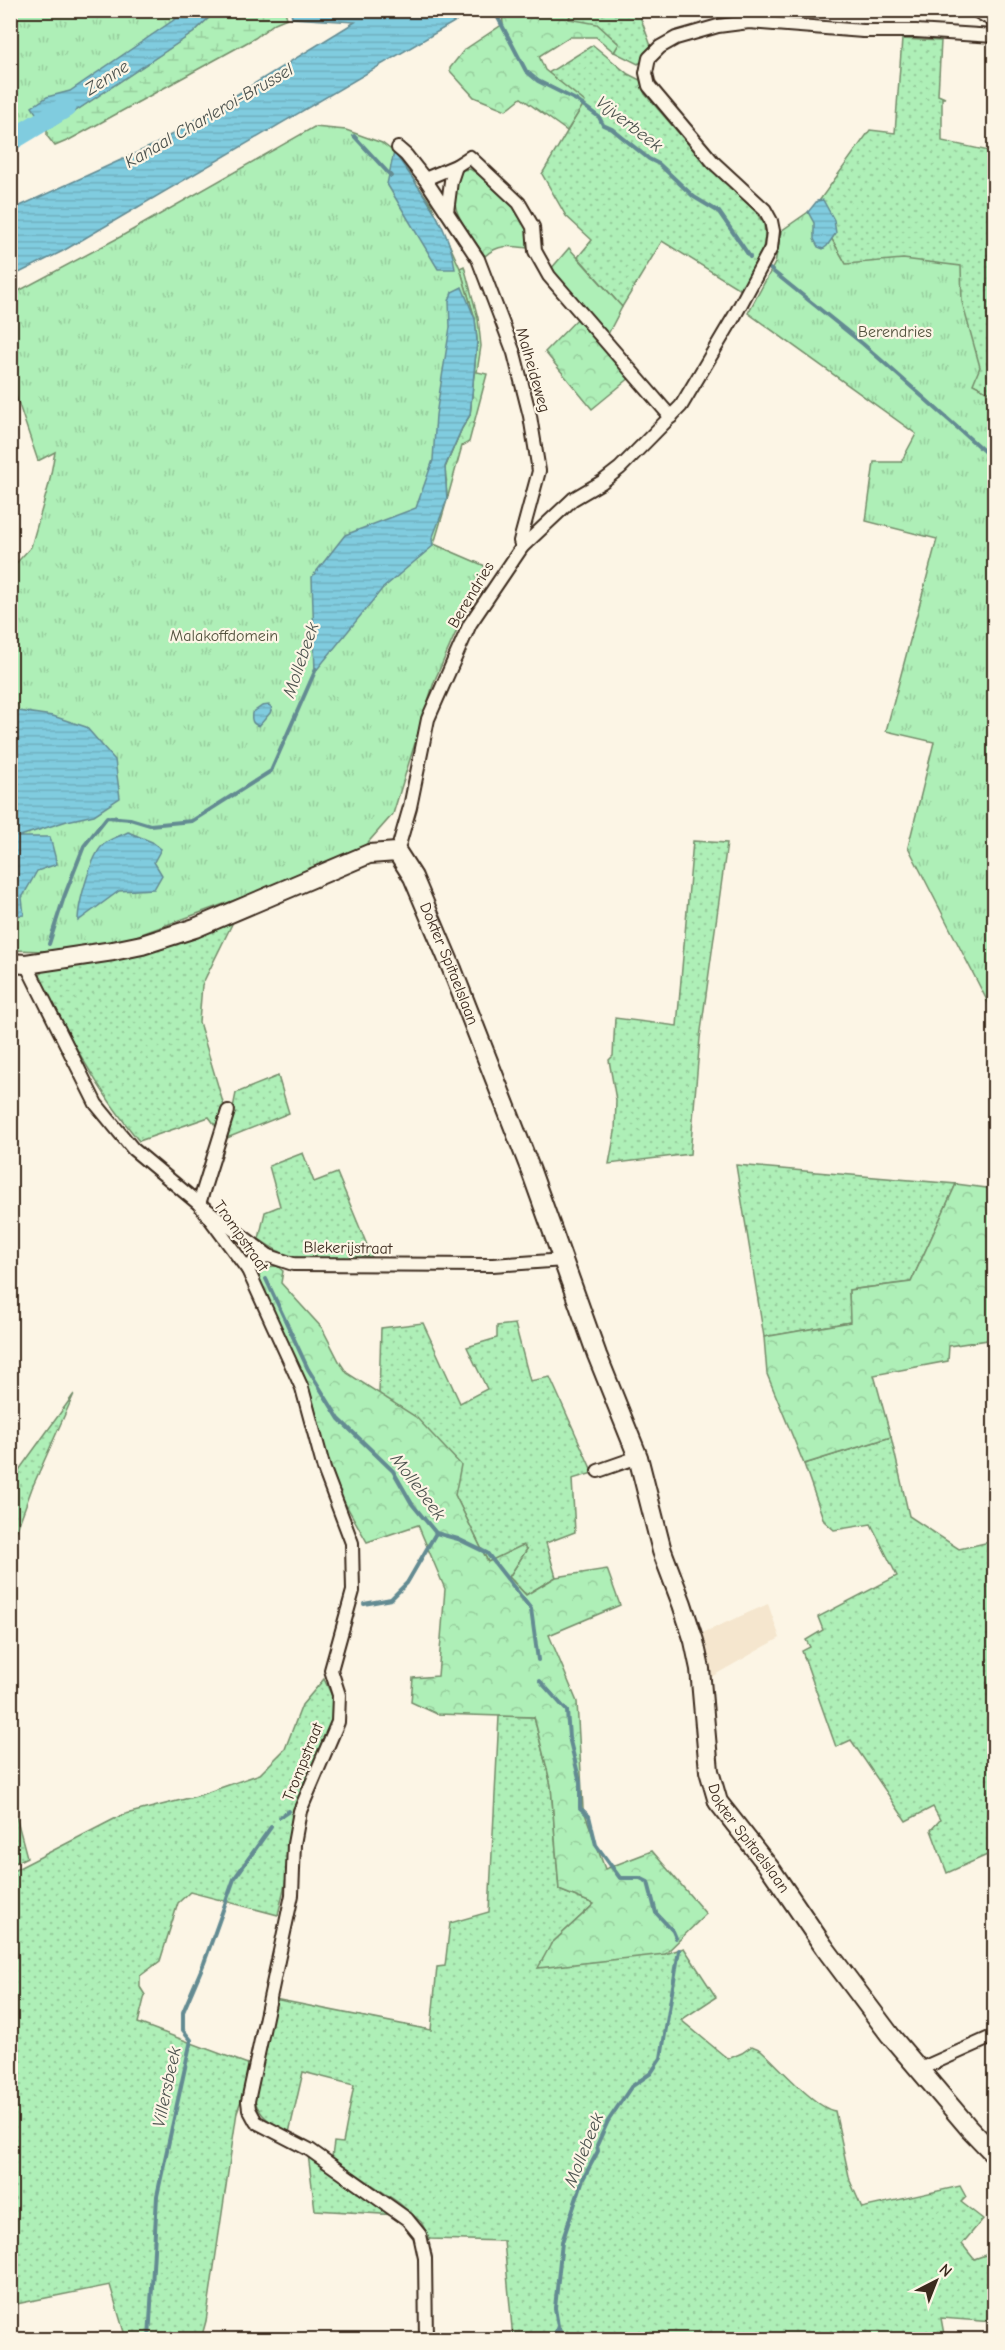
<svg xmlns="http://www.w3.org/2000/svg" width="1005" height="2350" viewBox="0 0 1005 2350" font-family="'Comic Neue',sans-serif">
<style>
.built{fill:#f5e6ce}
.grass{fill:url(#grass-dots);stroke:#748c6a;stroke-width:1.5}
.forest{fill:url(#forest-crowns);stroke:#748c6a;stroke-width:1.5}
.wetland{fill:url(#wetland-marsh);stroke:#748c6a;stroke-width:1.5}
.park{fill:url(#park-tufts);stroke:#748c6a;stroke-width:1.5}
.garden{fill:#aeefb7;stroke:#748c6a;stroke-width:1.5}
.water{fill:url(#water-rules);stroke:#648b92;stroke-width:1.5}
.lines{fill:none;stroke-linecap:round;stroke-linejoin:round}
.stream{stroke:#648b92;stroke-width:4}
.river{stroke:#80ccdf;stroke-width:21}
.street-casing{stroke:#3b2a1e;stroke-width:16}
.secondary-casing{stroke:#3b2a1e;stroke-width:22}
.street{stroke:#fcf5e5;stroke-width:12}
.secondary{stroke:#fcf5e5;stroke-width:18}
.labels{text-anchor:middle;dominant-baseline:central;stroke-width:4.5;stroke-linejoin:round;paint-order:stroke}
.park-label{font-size:16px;fill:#52513d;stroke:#fcf5e5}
.street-label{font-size:16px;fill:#3b2a1e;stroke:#fcf5e5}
.water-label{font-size:18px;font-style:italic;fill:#4c524e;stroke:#fcf5e5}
</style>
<defs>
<pattern id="grass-dots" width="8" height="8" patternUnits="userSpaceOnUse" patternTransform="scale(1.5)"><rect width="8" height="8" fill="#aeefb7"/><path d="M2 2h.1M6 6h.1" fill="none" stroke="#97cd9d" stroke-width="1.8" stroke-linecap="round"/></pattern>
<pattern id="forest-crowns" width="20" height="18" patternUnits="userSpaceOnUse" patternTransform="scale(1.5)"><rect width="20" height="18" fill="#aeefb7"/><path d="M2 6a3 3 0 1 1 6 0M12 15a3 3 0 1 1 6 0" fill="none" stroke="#97cd9d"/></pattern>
<pattern id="wetland-marsh" width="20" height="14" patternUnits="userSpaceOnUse" patternTransform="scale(1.5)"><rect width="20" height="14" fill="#aeefb7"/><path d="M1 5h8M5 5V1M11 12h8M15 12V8" fill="none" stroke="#97cd9d"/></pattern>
<pattern id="park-tufts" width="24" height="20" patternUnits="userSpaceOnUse" patternTransform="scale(1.5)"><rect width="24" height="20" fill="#aeefb7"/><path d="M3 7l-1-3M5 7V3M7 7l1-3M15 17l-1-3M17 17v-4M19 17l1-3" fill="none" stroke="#97cd9d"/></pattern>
<pattern id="water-rules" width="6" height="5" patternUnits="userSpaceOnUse" patternTransform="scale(1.5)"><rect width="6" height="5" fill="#80ccdf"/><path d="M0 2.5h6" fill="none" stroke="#70afbf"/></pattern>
</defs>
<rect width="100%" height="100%" fill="#fcf5e5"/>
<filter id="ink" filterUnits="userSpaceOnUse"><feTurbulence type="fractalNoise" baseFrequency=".0167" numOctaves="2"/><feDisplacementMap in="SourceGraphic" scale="12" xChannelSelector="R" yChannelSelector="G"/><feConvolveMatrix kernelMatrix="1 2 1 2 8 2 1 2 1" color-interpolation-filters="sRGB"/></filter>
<g filter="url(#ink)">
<polygon class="built" points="768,1604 780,1638 711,1677 709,1660 700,1634"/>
<g class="grass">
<polygon points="571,11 638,11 651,46 642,62 638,64 614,52 619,43 569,19"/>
<polygon points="902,39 941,41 938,95 945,98 942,98 942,141 994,152 994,176 986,201 994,204 994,395 957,376 867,301 814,208 870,130 895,133"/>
<polygon points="593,45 628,74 640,80 645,94 696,153 756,212 764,224 765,237 763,248 741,290 662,241 622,307 578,257 592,240 566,216 542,174 584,103 548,73"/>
<polygon points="693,841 727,843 700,1038 690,1154 609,1164 615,1132 616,1100 609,1060 613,1056 615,1018 677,1026"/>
<path d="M236 916 202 985 199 1022 224 1106 218 1129 209 1117 139 1141C97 1090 69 1036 39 978L42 971 48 969Z"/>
<polygon points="278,1076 289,1113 227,1138 236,1093"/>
<path d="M303 1153 314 1182 337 1173 372 1257C348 1258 316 1264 292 1257 280 1253 269 1246 259 1239L265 1212 280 1206 269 1166Z"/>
<polygon points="736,1165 956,1184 911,1282 849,1290 851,1322 764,1337"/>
<polygon points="423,1323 460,1403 487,1389 467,1347 497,1338 497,1326 515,1324 530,1381 550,1377 593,1473 572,1479 575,1532 546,1543 556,1577 526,1595 509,1577 527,1549 488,1562 455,1495 379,1394 381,1328"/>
<polygon points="74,1394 32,1488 11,1546 11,1481"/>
<polygon points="891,1437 909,1516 959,1549 994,1541 994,1852 947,1873 931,1830 940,1820 933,1807 906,1821 851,1740 836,1747 802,1651 810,1647 806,1640 823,1630 818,1617 897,1576 871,1524 834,1530 824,1521 804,1464"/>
<polygon points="324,1679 332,1696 333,1718 301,1789 290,1832 287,1875 278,1915 190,1892 178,1903 160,1961 140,1976 140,1987 145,1995 138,2023 253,2066 237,2112 206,2321 201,2339 126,2339 110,2285 11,2305 11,1872 122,1815 197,1796 260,1774 285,1749 302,1705"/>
<path d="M499 1716 534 1717 551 1785 559 1890 594 1904 551 1944 665 1954 684 1948 716 1997 681 2020 728 2059 742 2053 752 2046 761 2050C777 2064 816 2109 835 2111L850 2181 862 2208 960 2186 966 2197 961 2202 983 2219 962 2244 974 2259 994 2252V2322L941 2318 945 2340 513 2339 504 2241 430 2239 421 2222 399 2203 332 2157 334 2142 343 2143 354 2085 303 2072 289 2133C273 2124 260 2118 254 2099L274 1999 431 2030 437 1967 445 1966 450 1923 489 1912Z"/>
<polygon points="11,1797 27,1857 11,1865 10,1865"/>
<polygon points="308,2154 399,2215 315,2210"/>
</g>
<g class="forest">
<polygon points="502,11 571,11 569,19 597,24 619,44 614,52 596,37 569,37 539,56 545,70 585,102 567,131 521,98 506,110 474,97 450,71 450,68 464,50 503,24"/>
<path d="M470 169C488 180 525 206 528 229 528 235 527 242 527 248 511 246 498 244 485 256 466 228 441 204 462 170Z"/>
<polygon points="464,266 478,318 481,346 477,372 487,374 469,442 462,446 447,500 445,468 462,428 470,415 477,341 475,319 460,268"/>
<polygon points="579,317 631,377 592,409 545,352"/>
<polygon points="956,1184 994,1189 994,1339 949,1346 948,1361 874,1375 891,1437 804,1464 767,1374 764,1337 850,1322 849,1290 911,1282"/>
<polygon points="277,1266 283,1271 281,1283 322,1328 339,1361 347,1373 416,1417 461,1465 455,1495 488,1562 523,1545 527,1549 509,1577 526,1595 556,1577 607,1569 620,1605 549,1635 577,1702 583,1808 605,1869 652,1851 706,1914 665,1954 538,1968 551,1944 594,1904 559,1890 551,1785 534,1717 437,1714 411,1702 413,1678 438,1676 445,1589 418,1525 367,1542 338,1491 325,1459 313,1400 259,1279 259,1275 264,1267"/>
</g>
<polygon class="wetland" points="216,11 285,11 287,18 275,23 255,38 69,140 55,146 47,136 47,130 193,33"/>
<g class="park">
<polygon points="11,11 191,11 46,115 11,133"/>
<polygon points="314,127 346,130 382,143 394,152 431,204 460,268 475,319 477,341 470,415 462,428 445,467 447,500 434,544 485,566 434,682 393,814 363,848 254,893 128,939 47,951 11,950 11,569 31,547 49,484 55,452 38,461 11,381 11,295 120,237"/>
<polygon points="814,208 846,264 903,259 961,266 962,302 980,367 973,384 994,395 994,1014 908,847 934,742 886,731 937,539 866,521 874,462 901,462 916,434 748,313 775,263 781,231"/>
</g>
<polygon class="garden" points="569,248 622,307 608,334 550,270"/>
<g class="water">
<polygon points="187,11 216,11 193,33 47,130 32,107 47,97 70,91"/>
<polygon points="291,11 473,11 63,251 11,277 11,210 156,144 355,22 292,18"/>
<path d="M394 152C418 187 450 225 455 269H438L387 184Z"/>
<polygon points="823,200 834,220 836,233 827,246 823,249 818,247 814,239 814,223 808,212 817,201"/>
<polygon points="462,287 475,319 477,341 470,415 462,428 445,467 447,500 432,539 433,546 382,589 315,672 312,577 345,535 416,508 433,460 436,415 450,327 449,301 452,292"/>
<path d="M269 705 272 708 270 713 259 726C252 724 251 720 252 713L262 706Z"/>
<polygon points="18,711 53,716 86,727 115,760 120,798 94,815 67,821 17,837 50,837 57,864 37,871 22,898 24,915 11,916 10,782 13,781 10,775 10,713"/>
<path d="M128 832 152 842 161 849 154 862 162 875 154 889 119 891 78 921C78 904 91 856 103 845 108 839 121 836 128 832Z"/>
</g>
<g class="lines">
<g class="stream">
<polyline points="495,12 526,71 538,81 576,100 599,117 603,125 612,129 649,159 659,164 694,197 719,212 750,257"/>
<polyline points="354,136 391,176"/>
<polyline points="770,269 863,344 994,460"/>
<polyline points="49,944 64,897 84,846 107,817 130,819 150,825 192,821 271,771 316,669"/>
<polyline points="266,1279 308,1369 339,1419 393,1471 412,1504 436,1533 458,1539 487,1553 531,1609 538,1660"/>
<polyline points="364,1604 391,1599 407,1583 436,1533"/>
<polyline points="540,1681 567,1711 569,1737 580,1782 580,1808 589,1816 596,1845 620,1878 640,1878 648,1882 656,1913 673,1931 676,1938"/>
<polyline points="280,1817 289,1811"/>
<polyline points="149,2340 157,2196 191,2040 183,2030 183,2012 204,1963 234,1879 271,1827"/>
<polyline points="553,2340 558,2326"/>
<polyline points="563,2340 558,2326 555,2308 562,2242 583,2179 598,2151 597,2145 608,2121 631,2087 651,2073 661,2058 679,1950"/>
</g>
<polyline class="river" points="10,141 66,107"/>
<defs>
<g id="street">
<polyline points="975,10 994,21"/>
<polyline points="398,148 406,155 425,179 478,259 514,353 530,416 539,471 520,541 522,547"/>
<polyline points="425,179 456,166 470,157 519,203 533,227 535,251 549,276 671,417"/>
<polyline points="447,212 451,181 456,166"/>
<polyline points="397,852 410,807 428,719 470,624 522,547 573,499 602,482 620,468 681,406 735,315 771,248 773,231 771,221 765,210 713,162 649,86 646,73 649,58 660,47 676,38 718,26 749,22 863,31 916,31 994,36"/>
<polyline points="26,964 96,1104 133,1149 199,1204 269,1256 293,1264 493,1265 564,1260"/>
<polyline points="199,1204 248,1270 302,1388 324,1469 352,1543 353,1591 331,1670 339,1695 338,1722 300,1811 294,1844 292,1895 248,2101 249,2109 256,2122 310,2150 407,2219 420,2235 425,2258 426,2340"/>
<polyline points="199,1204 228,1111"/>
<polyline points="248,1270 256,1259 269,1256"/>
<polyline points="598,1471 638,1457"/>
<polyline points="918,2070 994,2036"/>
</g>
<g id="secondary">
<path id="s1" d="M10 963 26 964 113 951 142 945 195 928 369 854 397 852 413 877 452 969 531 1171 597 1355 638 1457 662 1551 682 1604 694 1641 700 1669 709 1771 718 1802 772 1871 824 1947 890 2035 969 2128 994 2154"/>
</g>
</defs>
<use href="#street" class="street-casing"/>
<use href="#secondary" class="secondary-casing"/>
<use href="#street" class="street"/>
<use href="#secondary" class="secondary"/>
</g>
</g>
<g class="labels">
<g class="park-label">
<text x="895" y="332">Berendries</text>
<text x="224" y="636">Malakoffdomein</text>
</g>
<g class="street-label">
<text transform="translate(533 370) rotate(74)">Malheideweg</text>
<text transform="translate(471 595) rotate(-59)">Berendries</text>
<text stroke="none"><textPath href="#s1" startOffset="530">Dokter Spitaelslaan</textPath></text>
<text transform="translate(241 1236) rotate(55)">Trompstraat</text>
<text transform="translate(348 1248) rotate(1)">Blekerijstraat</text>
<text transform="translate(303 1762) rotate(-68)">Trompstraat</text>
<text stroke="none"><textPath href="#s1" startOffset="1461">Dokter Spitaelslaan</textPath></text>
</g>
<g class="water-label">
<text transform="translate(107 78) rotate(-33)">Zenne</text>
<text transform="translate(209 116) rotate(-30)">Kanaal Charleroi-Brussel</text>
<text transform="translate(629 124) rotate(38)">Vijverbeek</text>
<text transform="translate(301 660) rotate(-71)">Mollebeek</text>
<text transform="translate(418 1487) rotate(53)">Mollebeek</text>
<text transform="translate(167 2087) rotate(-78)">Villersbeek</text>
<text transform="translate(584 2150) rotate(-68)">Mollebeek</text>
</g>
</g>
<rect width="1005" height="2350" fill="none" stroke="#fcf5e5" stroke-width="36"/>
<rect x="18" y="18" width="969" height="2314" fill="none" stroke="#3b2a1e" stroke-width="2" filter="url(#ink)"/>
<g transform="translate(936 2281) rotate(42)" stroke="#fcf5e5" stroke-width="4.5" paint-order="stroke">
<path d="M0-4.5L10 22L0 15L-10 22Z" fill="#3b2a1e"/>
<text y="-9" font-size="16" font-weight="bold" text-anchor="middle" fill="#3b2a1e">N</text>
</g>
</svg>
